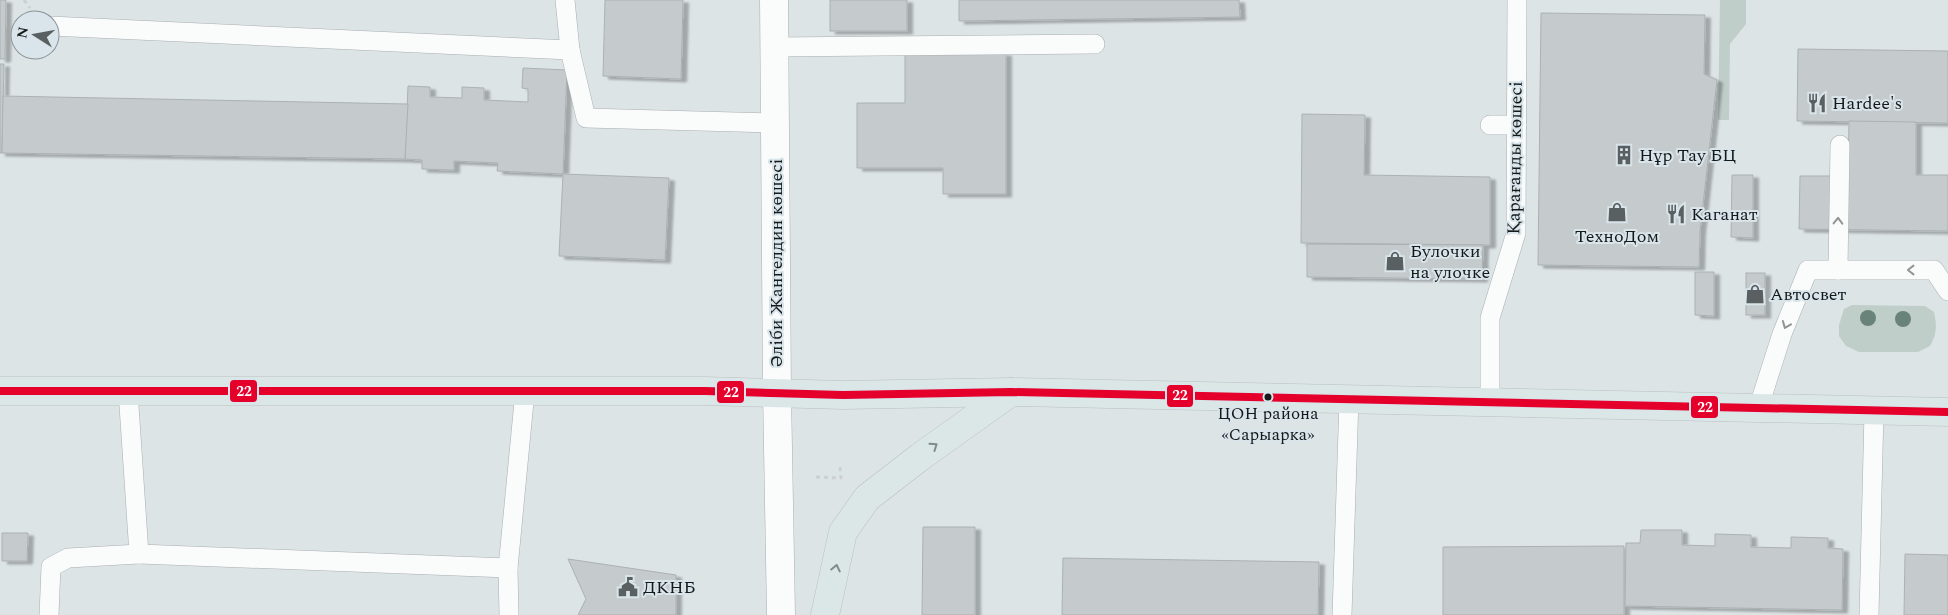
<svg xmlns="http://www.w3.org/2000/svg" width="1948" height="615" viewBox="0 0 1948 615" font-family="Spectral,serif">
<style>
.green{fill:#bfcec8}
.building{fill:#c5cacd;stroke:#acb1b3;filter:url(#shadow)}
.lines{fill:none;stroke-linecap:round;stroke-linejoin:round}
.service-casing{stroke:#a9aeb0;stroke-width:20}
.tertiary-casing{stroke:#a9aeb0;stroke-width:29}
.primary-casing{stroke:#bbbfc0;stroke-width:29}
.path{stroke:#cdcfd0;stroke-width:3;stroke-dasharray:4 4;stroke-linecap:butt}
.service{stroke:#fafbfb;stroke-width:19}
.tertiary{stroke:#fafbfb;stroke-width:28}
.primary{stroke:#dbe7e7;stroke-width:28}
.bus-1-casing{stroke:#d9e5ea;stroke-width:11}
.bus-1{stroke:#e4002b;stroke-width:8}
.tree{fill:#6a837a}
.oneway{stroke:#929596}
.oneway2{stroke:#818a8b}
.bus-dot{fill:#14191a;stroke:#d9e5ea;stroke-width:2}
.labels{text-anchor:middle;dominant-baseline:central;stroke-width:4;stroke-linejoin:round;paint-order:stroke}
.bus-label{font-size:17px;fill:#14191a;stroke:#d9e5ea}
.poi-label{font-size:18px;fill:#14191a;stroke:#d9e5ea;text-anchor:start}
.street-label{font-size:18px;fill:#14191a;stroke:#d9e5ea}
.line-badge{stroke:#d9e5ea;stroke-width:2}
.badge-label{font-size:14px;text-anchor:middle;font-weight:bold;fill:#fff}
</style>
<defs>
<filter id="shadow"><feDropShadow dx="5.5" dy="3" stdDeviation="1" flood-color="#0004"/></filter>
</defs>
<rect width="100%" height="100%" fill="#dde4e6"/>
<g class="green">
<polygon points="1720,0 1746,0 1746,24 1730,44 1729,120 1718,120"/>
<path d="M1852 305 1925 306 1934 312C1937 326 1937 333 1930 346L1918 352H1859L1846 346 1839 336V325L1844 309Z"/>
</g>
<g class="building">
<polygon points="0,0 6,0 5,59 0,59"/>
<polygon points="605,0 683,0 681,79 603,76"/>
<rect x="830" y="0" width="77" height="31"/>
<polygon points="959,0 1239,0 1240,17 959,21"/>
<polygon points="1541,13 1705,15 1704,74 1717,80 1700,231 1699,267 1538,265"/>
<polygon points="1798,49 1948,51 1948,123 1797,121"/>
<polygon points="1006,53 1006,194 943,194 943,168 857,168 857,103 905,103 905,54"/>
<polygon points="0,64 4,64 2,153 0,153"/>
<polygon points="523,68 567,70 563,174 497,171 498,163 454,161 454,170 422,169 422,160 405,159 408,86 430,87 430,97 462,98 462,87 484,88 484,100 528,102 528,89 522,88"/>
<polygon points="3,96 408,104 405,159 2,153"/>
<polygon points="1302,114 1365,115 1364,175 1490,177 1490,245 1301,243"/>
<polygon points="1849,121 1916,122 1916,175 1948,175 1948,231 1799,229 1800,176 1848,176"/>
<polygon points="563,174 669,178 665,260 559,256"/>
<polygon points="1732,175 1753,175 1753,238 1731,237"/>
<polygon points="1307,244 1483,245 1482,279 1307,277"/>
<polygon points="1695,272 1714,272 1714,316 1695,315"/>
<rect x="1746" y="273" width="19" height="42"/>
<polygon points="923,527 975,527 975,615 922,615"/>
<polygon points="1641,530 1682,530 1682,545 1715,546 1715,534 1751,535 1751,547 1791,548 1791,537 1828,538 1828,548 1843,549 1842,610 1625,606 1626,543 1640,543"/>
<polygon points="2,533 28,533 27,561 2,561"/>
<polygon points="1624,546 1624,615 1443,615 1443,547"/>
<polygon points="1905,554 1948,555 1948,615 1904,615"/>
<polygon points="1063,558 1319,562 1318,615 1062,615"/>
<polygon points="568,559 676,575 676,615 578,615 586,599"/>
</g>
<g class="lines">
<defs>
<g id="service">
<polyline points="565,0 570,50"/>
<polyline points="50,26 570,50 586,118 775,123"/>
<polyline points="775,47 1095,44"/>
<polyline points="1490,125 1517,125"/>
<polyline points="1838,270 1840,145"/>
<polyline points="128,391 139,554 508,568"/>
<polyline points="1490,403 1490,318 1516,233 1517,0"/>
<polyline points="1758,409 1782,334 1808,270 1934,270 1948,291"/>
<polyline points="49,615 51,567 68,558 139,554"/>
<polyline points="509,615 508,568 525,391"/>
<polyline points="1342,615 1349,399"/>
<polyline points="1869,615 1874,412"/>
</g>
<polyline id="tertiary" points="774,0 777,392 781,615"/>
<g id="primary">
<polyline points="0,391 705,391 843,395 1011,392 1948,412"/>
<polyline points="825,615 843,532 867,498 920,457 1011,392"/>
</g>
</defs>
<use href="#service" class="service-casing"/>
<use href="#tertiary" class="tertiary-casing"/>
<use href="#primary" class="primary-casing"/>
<g class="path">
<polyline points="24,0 30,8"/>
<polyline points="816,477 841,478 840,467"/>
</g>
<use href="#service" class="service"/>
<use href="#tertiary" class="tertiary"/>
<use href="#primary" class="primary"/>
<defs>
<polyline id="bus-1" points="0,391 705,391 843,395 1011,392 1948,412"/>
</defs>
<use href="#bus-1" class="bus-1-casing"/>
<use href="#bus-1" class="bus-1"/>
</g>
<g class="tree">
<circle cx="1868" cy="318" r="8"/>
<circle cx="1903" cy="319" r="8"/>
</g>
<defs><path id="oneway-chevron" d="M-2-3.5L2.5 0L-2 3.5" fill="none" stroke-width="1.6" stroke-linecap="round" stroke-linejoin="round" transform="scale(1.25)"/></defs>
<g class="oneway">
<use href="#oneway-chevron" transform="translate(1838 221) rotate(-89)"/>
<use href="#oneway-chevron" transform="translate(1911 270) rotate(180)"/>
<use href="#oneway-chevron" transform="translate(1786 325) rotate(112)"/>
</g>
<g class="oneway2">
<use href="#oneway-chevron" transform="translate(934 446) rotate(-35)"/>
<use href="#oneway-chevron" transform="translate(836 568) rotate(-78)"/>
</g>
<defs>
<symbol id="restaurant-bare" viewBox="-9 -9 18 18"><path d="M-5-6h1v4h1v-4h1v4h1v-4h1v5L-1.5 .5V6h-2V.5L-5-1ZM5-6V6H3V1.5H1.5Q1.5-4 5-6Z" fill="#5a6061" stroke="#d9e5ea" stroke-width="2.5" paint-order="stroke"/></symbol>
<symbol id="building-bare" viewBox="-9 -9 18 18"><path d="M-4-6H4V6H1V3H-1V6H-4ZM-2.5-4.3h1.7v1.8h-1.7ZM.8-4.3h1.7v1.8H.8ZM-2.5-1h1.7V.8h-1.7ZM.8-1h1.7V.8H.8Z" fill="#5a6061" stroke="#d9e5ea" stroke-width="2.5" paint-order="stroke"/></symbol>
<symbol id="shop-bare" viewBox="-9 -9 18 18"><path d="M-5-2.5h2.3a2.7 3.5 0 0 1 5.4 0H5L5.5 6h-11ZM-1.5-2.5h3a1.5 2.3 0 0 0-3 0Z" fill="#5a6061" stroke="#d9e5ea" stroke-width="2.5" paint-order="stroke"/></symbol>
<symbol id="civic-bare" viewBox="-9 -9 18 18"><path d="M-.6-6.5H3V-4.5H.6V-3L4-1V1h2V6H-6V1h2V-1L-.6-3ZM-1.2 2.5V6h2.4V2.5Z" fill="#5a6061" stroke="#d9e5ea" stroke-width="2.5" paint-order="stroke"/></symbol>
</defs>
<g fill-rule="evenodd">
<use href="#restaurant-bare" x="1803" y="89" width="28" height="28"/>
<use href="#building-bare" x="1610" y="141" width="28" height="28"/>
<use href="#shop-bare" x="1603" y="198" width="28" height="28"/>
<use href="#restaurant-bare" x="1662" y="200" width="28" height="28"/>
<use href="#shop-bare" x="1381" y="247" width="28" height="28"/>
<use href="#shop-bare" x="1741" y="280" width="28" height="28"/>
<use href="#civic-bare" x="614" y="573" width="28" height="28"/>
</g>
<circle class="bus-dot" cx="1268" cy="397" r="4.5"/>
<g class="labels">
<g class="bus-label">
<text x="1268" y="414">ЦОН района<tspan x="1268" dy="21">«Сарыарка»</tspan></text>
</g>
<g class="poi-label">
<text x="1832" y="103">Hardee's</text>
<text x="1639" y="155">Нұр Тау БЦ</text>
<text x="1691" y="214">Каганат</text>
<text x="1617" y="236" text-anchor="middle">ТехноДом</text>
<text x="1410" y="251">Булочки<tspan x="1410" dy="21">на улочке</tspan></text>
<text x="1770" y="294">Автосвет</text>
<text x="643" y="587">ДКНБ</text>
</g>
<g class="street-label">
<text transform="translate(1515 158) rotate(-89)">Қарағанды көшесі</text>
<text transform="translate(776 263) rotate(-90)">Әліби Жангелдин көшесі</text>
</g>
</g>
<g class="line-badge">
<rect x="229" y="379" width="29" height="24" rx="5" fill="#e4002b"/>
<rect x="716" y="380" width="29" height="24" rx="5" fill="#e4002b"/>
<rect x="1166" y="384" width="28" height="24" rx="5" fill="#e4002b"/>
<rect x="1690" y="395" width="29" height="24" rx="5" fill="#e4002b"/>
</g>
<g class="badge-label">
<text x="244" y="396">22</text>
<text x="731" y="397">22</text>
<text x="1180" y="400">22</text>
<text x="1705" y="412">22</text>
</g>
<g transform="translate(35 35) rotate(281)"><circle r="24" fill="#d9e5ea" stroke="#8a9397"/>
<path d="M0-4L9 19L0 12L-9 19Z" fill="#5a6061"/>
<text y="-8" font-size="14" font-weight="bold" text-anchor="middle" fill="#14191a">N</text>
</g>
</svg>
